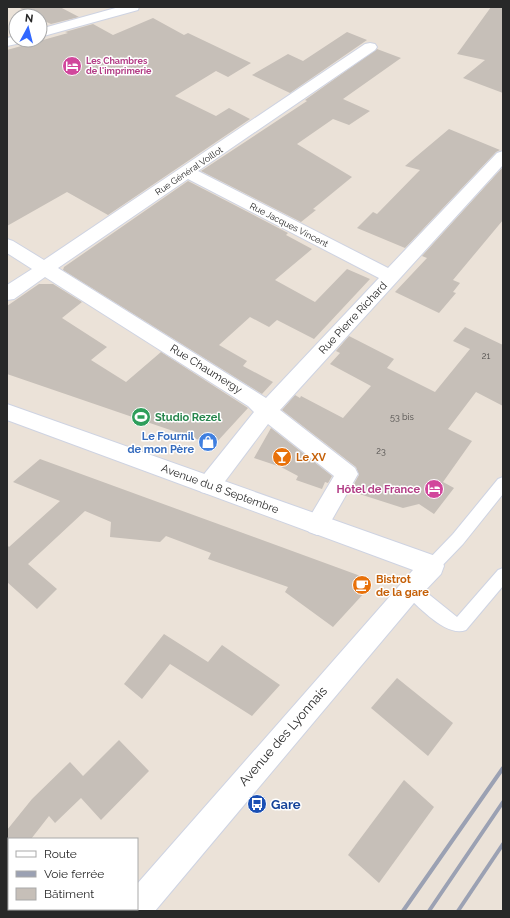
<svg xmlns="http://www.w3.org/2000/svg" width="510" height="918" viewBox="0 0 510 918" font-family="Raleway,sans-serif">
<style>
.building{fill:#c6bfb8}
.lines{fill:none;stroke-linecap:round;stroke-linejoin:round}
.lane-casing{stroke:#ced3e2;stroke-width:2}
.street-casing{stroke:#ced3e2;stroke-width:2}
.secondary-casing{stroke:#ced3e2;stroke-width:2}
.lane{fill:#fff;fill-rule:evenodd}
.street{fill:#fff;fill-rule:evenodd}
.secondary{fill:#fff;fill-rule:evenodd}
.rail{stroke:#9ba1b3;stroke-width:4}
.labels{text-anchor:middle;dominant-baseline:central;stroke-width:3;stroke-linejoin:round;paint-order:stroke}
.far-hotel-label{font-size:9px;font-weight:bold;fill:#b23c85;stroke:#fff;text-anchor:start}
.far-street-label{font-size:9px;fill:#282828;stroke:#fff}
.number-label{font-size:9px;fill:#504e4c}
.street-label{font-size:11px;fill:#282828;stroke:#fff}
.leisure-label{font-size:11px;font-weight:bold;fill:#27864d;stroke:#fff;text-anchor:start}
.shop-label{font-size:11px;font-weight:bold;fill:#366cbe;stroke:#fff;text-anchor:end}
.food-label{font-size:11px;font-weight:bold;fill:#c56008;stroke:#fff;text-anchor:start}
.hotel-label{font-size:11px;font-weight:bold;fill:#b23c85;stroke:#fff;text-anchor:end}
.near-street-label{font-size:13px;fill:#282828;stroke:#fff}
.near-transit-label{font-size:13px;font-weight:bold;fill:#164399;stroke:#fff;text-anchor:start}
</style>
<rect width="100%" height="100%" fill="#ebe2d8"/>
<g class="building">
<polygon points="18,7 60,7 79,17 51,24 40,19 40,16 35,16"/>
<polygon points="491,7 503,7 503,93 463,78 485,60 457,54"/>
<polygon points="153,18 184,35 188,33 251,63 228,77 216,71 175,96 216,116 229,108 250,119 108,215 67,192 7,226 7,50 68,33 65,32 93,24 113,35"/>
<polygon points="347,32 367,40 290,93 252,75 288,54 303,61"/>
<polygon points="377,49 401,58 343,99 370,111 349,125 333,119 297,144 352,177 313,209 316,210 301,222 201,171 307,101 305,100"/>
<polygon points="449,129 500,150 496,152 405,248 357,228 373,212 377,214 420,170 405,166"/>
<polygon points="503,167 503,220 453,280 460,283 453,292 456,293 439,313 395,292 427,258 422,256"/>
<polygon points="188,181 288,233 286,235 312,249 275,280 315,302 347,269 370,279 314,339 277,320 269,327 250,317 219,345 247,361 243,366 273,382 262,394 63,270 64,267"/>
<polygon points="39,284 53,284 82,302 62,318 107,347 91,360 126,382 161,352 248,408 214,445 7,374 7,306"/>
<polygon points="465,327 503,345 503,406 476,392 448,429 472,441 443,482 454,488 434,514 419,504 403,508 350,491 359,475 356,467 282,410 295,395 300,398 301,396 343,418 371,386 330,364 340,353 336,351 349,336 394,359 387,368 435,392 470,349 453,341"/>
<polygon points="271,428 332,476 328,483 325,482 322,489 296,480 298,476 281,467 254,458"/>
<polygon points="40,459 366,578 368,586 366,591 333,627 285,592 288,587 208,559 211,553 166,536 160,542 110,537 111,522 85,511 28,564 57,589 37,609 7,582 7,545 9,547 60,501 13,482"/>
<polygon points="164,634 208,662 222,645 280,685 252,716 170,664 142,699 124,684"/>
<polygon points="397,678 453,723 428,756 371,708"/>
<polygon points="119,740 149,771 101,820 81,798 55,823 49,816 31,839 7,839 7,830 32,799 70,762 83,776"/>
<polygon points="404,780 434,807 379,883 348,855"/>
</g>
<g class="lines">
<defs>
<g id="lane">
<polygon points="503,477 503,494 463,544 437,571 432,573 427,571 424,566 427,561 453,534 498,479"/>
<path d="M503 568V586L466 630C446 638 419 606 404 594L402 589 404 584 410 582 416 584 457 617 498 570Z"/>
</g>
<path id="street" d="M370 43 375 44 377 47 375 50 198 171 388 268 497 153 503 151V165L280 410 355 468 358 474 325 532 317 535 309 532 305 525 334 476 268 424 217 492 209 494 201 492 198 485 201 478 254 412 248 406 45 277 14 299 7 300V285L32 269 7 253V239L13 241 44 260 365 44ZM188 179 379 278 266 398 58 268Z"/>
<g id="secondary">
<polygon points="119,7 139,7 138,10 40,37 40,29"/>
<polygon points="16,36 16,40 23,40 21,43 7,46 7,38"/>
<polygon points="7,404 441,558 444,566 441,574 419,597 155,911 123,911 122,909 137,909 137,884 413,570 7,420"/>
</g>
</defs>
<use href="#lane" class="lane-casing"/>
<use href="#street" class="street-casing"/>
<use href="#secondary" class="secondary-casing"/>
<use href="#lane" class="lane"/>
<use href="#street" class="street"/>
<use href="#secondary" class="secondary"/>
<g class="rail">
<polyline points="403,911 503,768"/>
<polyline points="429,911 503,802"/>
<polyline points="458,911 503,844"/>
</g>
</g>
<defs>
<symbol id="hotel-disc" viewBox="-11 -11 22 22"><circle r="9.5" fill="#d1479c" stroke="#fff"/><path d="M-6-4.5h1.5V1H6V5H4.5V3h-9V5H-6ZM-4 0a1.8 1.8 0 1 1 3.6 0ZM.5 0V-2.5h3Q6-2.5 6 0Z" fill="#fff"/></symbol>
<symbol id="stadium-disc" viewBox="-11 -11 22 22"><circle r="9.5" fill="#2e9e5b" stroke="#fff"/><path d="M0-5a6.5 5 0 1 0 0 10a6.5 5 0 1 0 0-10ZM-3.5-1.8h7v3.6h-7Z" fill="#fff"/></symbol>
<symbol id="shop-disc" viewBox="-11 -11 22 22"><circle r="9.5" fill="#3f7fe0" stroke="#fff"/><path d="M-5-2.5h2.3a2.7 3.5 0 0 1 5.4 0H5L5.5 6h-11ZM-1.5-2.5h3a1.5 2.3 0 0 0-3 0Z" fill="#fff"/></symbol>
<symbol id="bar-disc" viewBox="-11 -11 22 22"><circle r="9.5" fill="#e8710a" stroke="#fff"/><path d="M-6-5H6L.8 .8V4.5H3.5V6h-7V4.5H-.8V.8Z" fill="#fff"/></symbol>
<symbol id="cafe-disc" viewBox="-11 -11 22 22"><circle r="9.5" fill="#e8710a" stroke="#fff"/><path d="M-5.5-4.5H6V0H3Q3 3.5 0 3.5H-2.5Q-5.5 3.5-5.5 0ZM3-3.2v2h1.7v-2ZM-6 4.5H4V6H-6Z" fill="#fff"/></symbol>
<symbol id="bus-disc" viewBox="-11 -11 22 22"><circle r="9.5" fill="#1a4fb4" stroke="#fff"/><path d="M-5-6H5V4H4V6H2V4H-2V6H-4V4H-5ZM-3.5-4V0h7V-4ZM-3.5 1.2v1.5H-2V1.2ZM2 1.2v1.5H3.5V1.2Z" fill="#fff"/></symbol>
</defs>
<g fill-rule="evenodd">
<use href="#hotel-disc" x="61" y="55" width="22" height="22"/>
<use href="#stadium-disc" x="130" y="406" width="22" height="22"/>
<use href="#shop-disc" x="197" y="431" width="22" height="22"/>
<use href="#bar-disc" x="271" y="446" width="22" height="22"/>
<use href="#hotel-disc" x="423" y="478" width="22" height="22"/>
<use href="#cafe-disc" x="351" y="574" width="22" height="22"/>
<use href="#bus-disc" x="246" y="793" width="22" height="22"/>
</g>
<g class="labels">
<g class="far-hotel-label">
<text x="86" y="61">Les Chambres<tspan x="86" dy="10">de l'imprimerie</tspan></text>
</g>
<g class="far-street-label">
<text transform="translate(189 171) rotate(-34)">Rue Général Voillot</text>
<text transform="translate(289 225) rotate(27)">Rue Jacques Vincent</text>
</g>
<g class="number-label">
<text x="486" y="356">21</text>
<text x="402" y="417">53 bis</text>
<text x="381" y="451">23</text>
</g>
<g class="street-label">
<text transform="translate(353 318) rotate(-47)">Rue Pierre Richard</text>
<text transform="translate(206 369) rotate(32)">Rue Chaumergy</text>
<text transform="translate(220 489) rotate(20)">Avenue du 8 Septembre</text>
</g>
<g class="leisure-label">
<text x="155" y="417">Studio Rezel</text>
</g>
<g class="shop-label">
<text x="194" y="436">Le Fournil<tspan x="194" dy="13">de mon Père</tspan></text>
</g>
<g class="food-label">
<text x="296" y="457">Le XV</text>
<text x="376" y="579">Bistrot<tspan x="376" dy="13">de la gare</tspan></text>
</g>
<g class="hotel-label">
<text x="420" y="489">Hôtel de France</text>
</g>
<g class="near-street-label">
<text transform="translate(283 736) rotate(-49)">Avenue des Lyonnais</text>
</g>
<g class="near-transit-label">
<text x="271" y="804">Gare</text>
</g>
</g>
<rect width="510" height="918" fill="none" stroke="#282828" stroke-width="16"/>
<rect x="8" y="838" width="130" height="72" fill="#ffffff" stroke="#a9a9a9"/>
<rect x="16" y="851" width="20" height="6" fill="#ffffff" stroke="#a9a9a9"/>
<text x="44" y="858" font-size="12" fill="#282828">Route</text>
<rect x="16" y="871" width="20" height="6" fill="#9ba1b3" stroke="#a9a9a9"/>
<text x="44" y="878" font-size="12" fill="#282828">Voie ferrée</text>
<rect x="16" y="888" width="20" height="12" fill="#c6bfb8" stroke="#a9a9a9"/>
<text x="44" y="898" font-size="12" fill="#282828">Bâtiment</text>
<g transform="translate(28 28) rotate(7)"><circle r="19" fill="#ffffff" stroke="#a9a9a9"/>
<path d="M0-3L7 15L0 10L-7 15Z" fill="#3268ff"/>
<text y="-6" font-size="11" font-weight="bold" text-anchor="middle" fill="#282828">N</text>
</g>
</svg>
